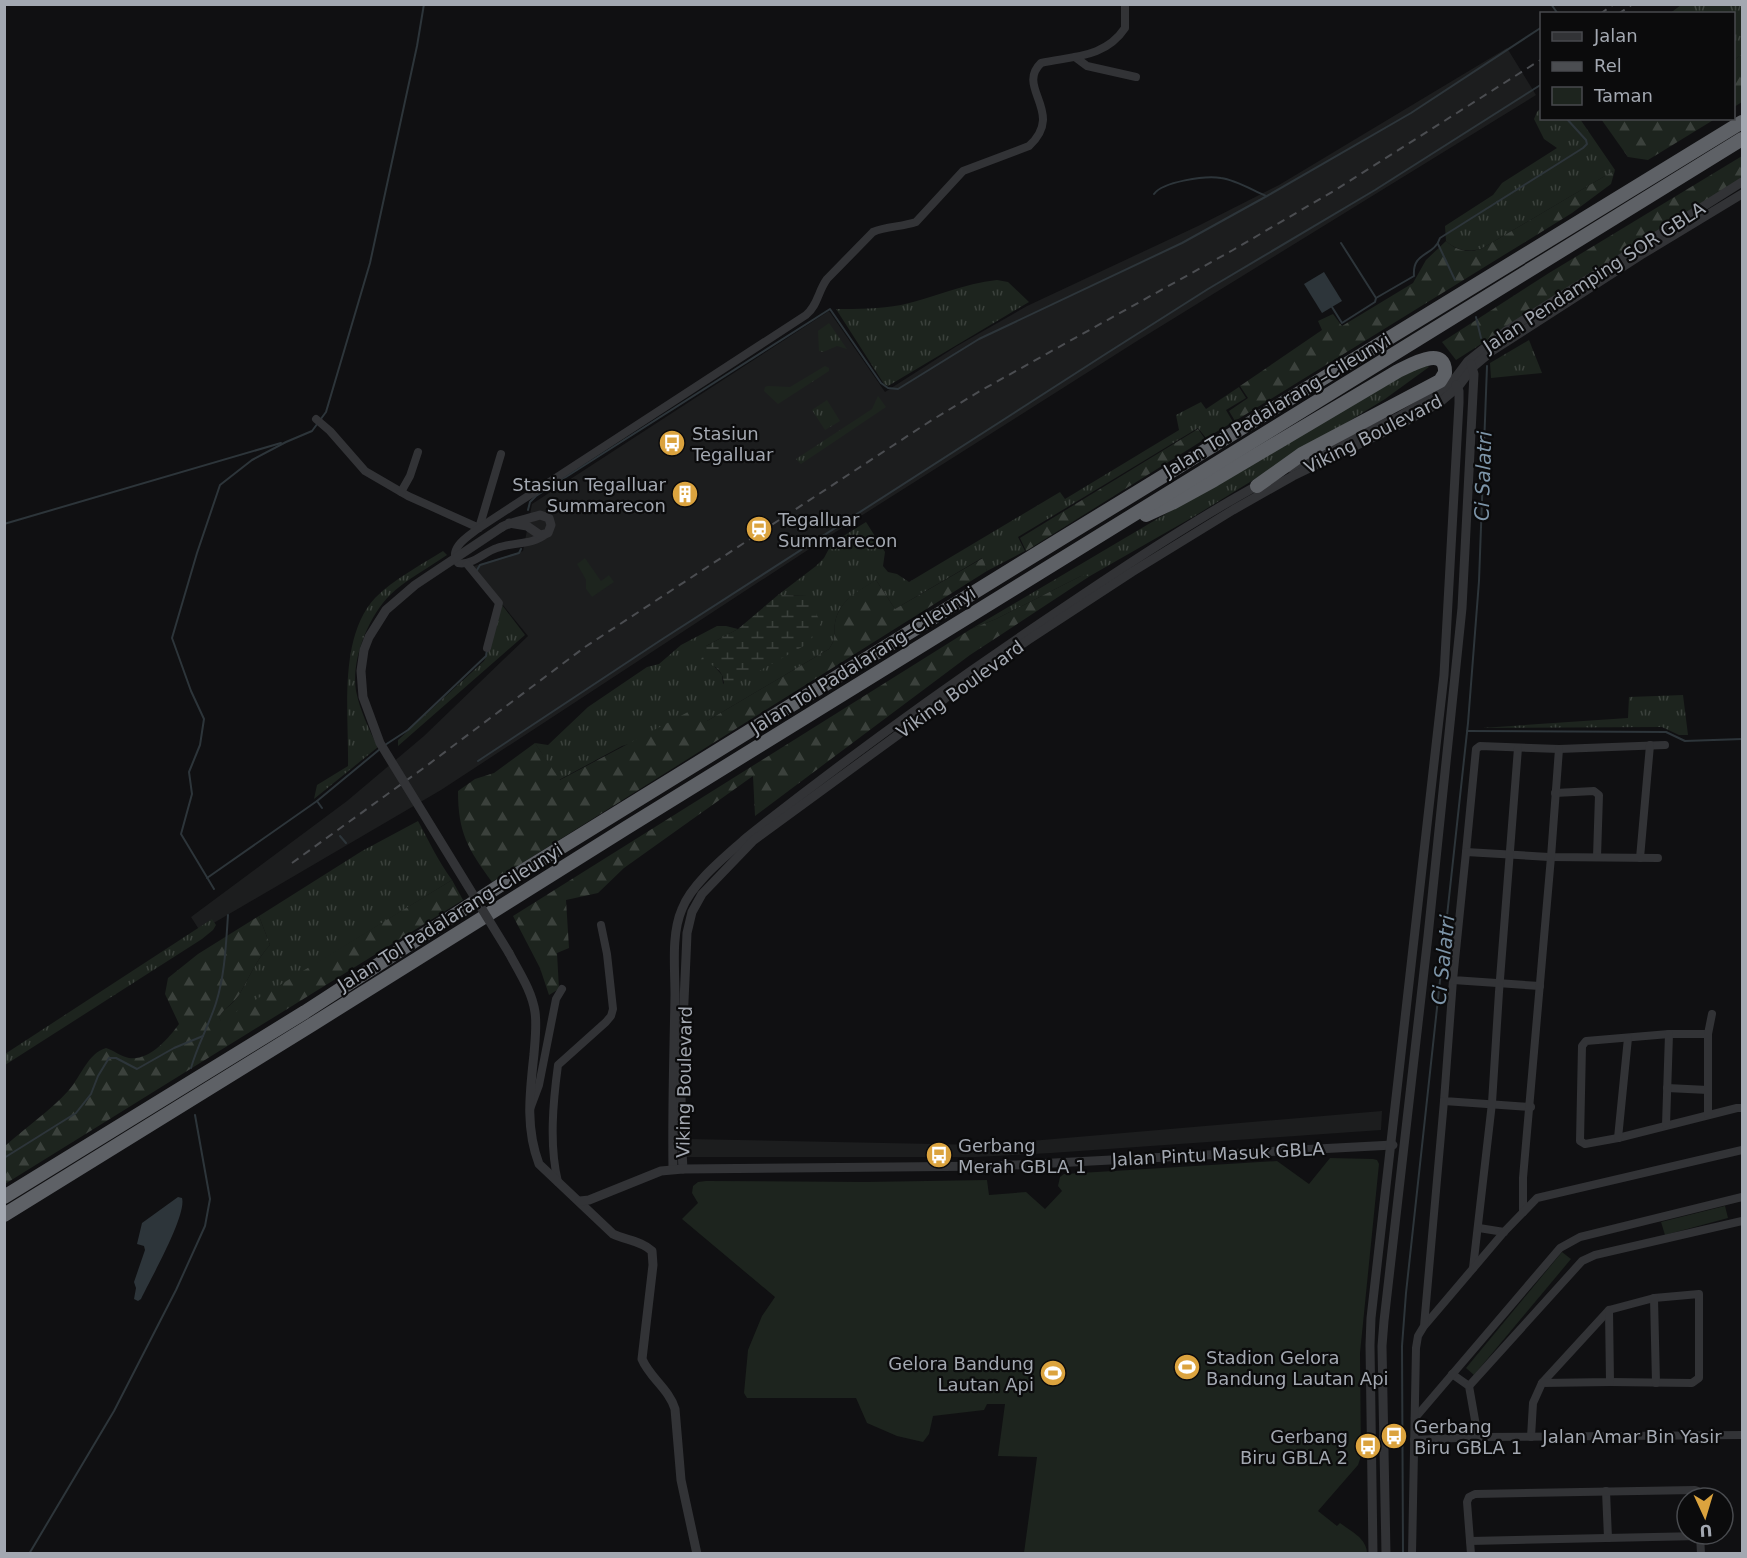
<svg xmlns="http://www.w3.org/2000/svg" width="1747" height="1558" viewBox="0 0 1747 1558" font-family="'DejaVu Sans',sans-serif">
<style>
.built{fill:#1c1d1e}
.grass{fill:url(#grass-tufts)}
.forest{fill:url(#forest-firs)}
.wetland{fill:url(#wetland-marsh)}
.green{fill:#1d241e}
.water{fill:#2d353a}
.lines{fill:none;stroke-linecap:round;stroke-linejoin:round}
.stream{stroke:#2d353a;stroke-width:2}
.minor{stroke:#323336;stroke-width:8}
.tertiary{stroke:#323336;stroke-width:9}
.motorway{stroke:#5e6166;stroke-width:14}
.rail{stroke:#4b4d51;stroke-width:2;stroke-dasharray:8 6;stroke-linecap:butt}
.tertiary-bridge{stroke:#323336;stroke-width:9}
.labels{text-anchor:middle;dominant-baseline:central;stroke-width:4.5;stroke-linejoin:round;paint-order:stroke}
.street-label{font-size:18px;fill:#a3a8b1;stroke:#0b0b0c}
.poi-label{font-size:18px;fill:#a3a8b1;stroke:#0b0b0c;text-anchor:start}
.water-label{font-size:20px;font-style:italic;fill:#7d95a9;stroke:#0b0b0c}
</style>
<defs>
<pattern id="grass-tufts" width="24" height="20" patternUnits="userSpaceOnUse" patternTransform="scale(1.5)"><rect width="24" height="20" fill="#1d241e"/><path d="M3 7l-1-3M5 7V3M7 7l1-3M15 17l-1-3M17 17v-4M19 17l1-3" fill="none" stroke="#3b413c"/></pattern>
<pattern id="forest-firs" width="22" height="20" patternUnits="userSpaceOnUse" patternTransform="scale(1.5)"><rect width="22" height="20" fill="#1d241e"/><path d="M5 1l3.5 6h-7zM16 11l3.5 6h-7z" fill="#3b413c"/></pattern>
<pattern id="wetland-marsh" width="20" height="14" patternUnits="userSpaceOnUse" patternTransform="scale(1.5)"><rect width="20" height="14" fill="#1d241e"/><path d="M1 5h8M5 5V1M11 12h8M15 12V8" fill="none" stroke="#3b413c"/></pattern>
</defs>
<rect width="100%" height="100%" fill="#101012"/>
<g class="built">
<polygon points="1507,48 1536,95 1137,341 823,540 441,790 200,931 191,917 347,801 424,736 528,636 476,572 474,566 523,551 532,504 829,311 885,392 957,346 1027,306 1198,226 1279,185"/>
<polygon points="1382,1111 1381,1130 1051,1153 976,1157 687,1157 687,1139 983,1145"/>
</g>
<g class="grass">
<polygon points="1681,5 1742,5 1742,54 1734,60 1734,14 1669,14"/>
<path d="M1541 108 1542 118 1580 119 1615 170 1481 249C1466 252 1458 251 1446 241L1445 226 1493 195 1502 183 1557 148 1544 139 1534 119 1537 112Z"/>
<path d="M997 280 1008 282 1029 302 888 386 884 384 836 309C858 309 880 309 901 305 934 298 964 283 997 280Z"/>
<polygon points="829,323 847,349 837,346 823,352 819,351 818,331"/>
<polygon points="1529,340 1542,373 1491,378 1490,363"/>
<polygon points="1426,364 1429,367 1385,399 1193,517 1090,576 1081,576 996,619 971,629 1409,370"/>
<polygon points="825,366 829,368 829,371 778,404 764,391 765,387 768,386 790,387"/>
<path d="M1239 387 1246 398 1226 410 1233 422 1206 438 1198 428 1018 537 1025 551 987 571 982 558 895 609 876 580C858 592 839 600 835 623 833 635 837 637 829 649L707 721 622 746 559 780 535 743 548 745 588 707 647 667 659 664 681 645 717 626H726L738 629 706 646 712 664 722 675 723 684 807 596 778 595 816 566 824 558 832 543 866 522 885 552 883 566 888 572 897 574 909 582 1060 492 1065 499 1179 430 1176 415 1201 402 1206 409Z"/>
<polygon points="878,396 886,407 801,464 796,459 872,409"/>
<polygon points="827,400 840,421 825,430 812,410"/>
<path d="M443 551 447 555C430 567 404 581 390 595 368 617 351 660 356 691 360 710 369 730 378 747L314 799 317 785 348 766C349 714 338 638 375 598 394 579 421 565 443 551Z"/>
<polygon points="502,605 525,635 398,746 398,740 484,661 489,650"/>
<polygon points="1683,695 1688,735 1679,735 1662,727 1482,728 1628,718 1629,697"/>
<path d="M418 821C429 841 438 861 452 880L221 1022 219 1017C225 1007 234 1004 239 995 249 978 256 960 270 945L259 916 362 851Z"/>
<polygon points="212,919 216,925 213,930 202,939 5,1065 5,1054"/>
</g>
<g class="forest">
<polygon points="1742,54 1742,102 1734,107 1734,60"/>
<polygon points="1601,119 1715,119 1648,160 1628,157"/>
<polygon points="1742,156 1742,178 1456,360 1442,342 1549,273"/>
<path d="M1615 170 1611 184 1572 213 1235 421 1229 411 1248 398 1240 386 1322 330 1318 321 1333 314 1342 326 1413 283 1426 260 1446 241C1458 251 1466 253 1481 249Z"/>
<polygon points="1198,429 1205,439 1026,551 1020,538"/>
<path d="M983 558 987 571 492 882C468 849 458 833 458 791L475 779 494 773 535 743 560 780 688 712 707 721 829 649C837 637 833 635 835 623 839 600 858 591 876 580L895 609Z"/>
<polygon points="1081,576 1090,576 970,655 755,816 753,776 624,868 598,893 566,900 569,948 557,953 559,989 549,995 540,968 513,916 971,629 996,619"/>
<path d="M452 880 463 900 5 1184V1146C26 1127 50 1111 69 1090 81 1076 88 1053 106 1048 113 1050 122 1057 129 1058 149 1061 168 1039 179 1024L165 994 168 978 198 954 259 916 270 945C256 960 249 978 239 995 233 1004 225 1007 219 1017L221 1021Z"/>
</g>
<path class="wetland" d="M778 595 807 596 821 623 809 643 727 689C723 684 724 680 722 675 718 667 709 663 701 660L706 646 738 629Z"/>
<g class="green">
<polygon points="585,558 601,581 609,575 614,582 592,597 586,589 586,580 577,564"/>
<path d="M1330 1158 1373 1159 1377 1160 1379 1164 1360 1353 1361 1456 1358 1465 1318 1511 1337 1526 1340 1523C1351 1531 1367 1539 1367 1553H1024L1037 1457 998 1456 1005 1404H987L984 1410 933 1416 929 1434 923 1442 897 1436 867 1423 856 1398H747L744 1393 748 1350 762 1316 775 1297 682 1219 698 1203 692 1193 693 1186 698 1182 706 1181 865 1182 987 1180 989 1195 1026 1192 1045 1209 1062 1191 1058 1186 1060 1177 1064 1174 1277 1161 1309 1184Z"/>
<polygon points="1725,1206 1728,1218 1665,1235 1661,1222"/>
<polygon points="1562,1252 1571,1259 1474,1375 1466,1368"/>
</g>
<g class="water">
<polygon points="1324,272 1342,301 1322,313 1304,284"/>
<path d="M178 1197 182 1198C187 1215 150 1280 141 1299L138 1301 134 1299 136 1288 134 1282 145 1250 144 1246 137 1244 142 1223Z"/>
</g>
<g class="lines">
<g class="stream">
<polyline points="1551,4 1558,14"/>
<path d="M1154 194C1162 182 1206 175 1221 178 1236 180 1252 190 1266 196"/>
<path d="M1341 243 1376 298 1414 276C1412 251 1434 257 1440 238L1583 148 1587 144 1586 140 1566 118"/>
<polyline points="1438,244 1455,280"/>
<polyline points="1332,307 1342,323 1375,302 1376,298"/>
<polyline points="1476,317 1481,338"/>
<polyline points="528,510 530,502 536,496 830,309 881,383 888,388 898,389 979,339 1182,243 1267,196 1411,113 1542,27"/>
<polyline points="4,524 281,443"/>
<polyline points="477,570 480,565 519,553 521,549"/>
<polyline points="1467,731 1666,732 1685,741 1742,739"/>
<polyline points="385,745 408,730 486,656 487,650"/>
<polyline points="478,761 661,640 1104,355 1208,289 1375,190 1542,84"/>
<polyline points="317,801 322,808"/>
<polyline points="340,836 346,843"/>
<polyline points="207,878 317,801 380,749"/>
<polyline points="214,889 181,834 192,794 189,772 200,745 204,719 191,691 172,638 197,553 220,485 252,460 286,442 312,431 326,412 370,263 417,46 424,4"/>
<path d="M191 1068C197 1046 209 1025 216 1003 225 975 226 943 228 915"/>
<polyline points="4,1158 76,1113 91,1094 98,1076 109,1058 116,1058 137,1069 174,1048 203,1036"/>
<polyline points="29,1554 114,1411 176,1290 205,1226 210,1199 195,1115"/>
<polyline points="1403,1554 1402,1346 1406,1293 1468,723 1479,581 1487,366"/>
</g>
<g class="minor">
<polyline points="1075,57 1087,66 1136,77"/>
<polyline points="316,419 330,431 365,471 408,496 479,528 501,454"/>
<polyline points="401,492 410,476 418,452"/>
<path d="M546 534C533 545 513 542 497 548 484 552 472 566 458 563 447 548 469 536 479 528L806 315C818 305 818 291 827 279L873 232C886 226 902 227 916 222L963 171 1029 146C1066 112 1015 88 1041 63 1073 56 1105 58 1125 28V4"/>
<polyline points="467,564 499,603 487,648"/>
<polyline points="1555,793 1594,791 1599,795 1597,857"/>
<polyline points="1466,852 1476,749 1480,746 1559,749 1665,745"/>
<polyline points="1640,858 1650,745"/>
<polyline points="1453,980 1444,1101 1531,1107"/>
<polyline points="1540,986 1453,980 1466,852 1549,857 1658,858"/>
<polyline points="1708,1034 1669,1034 1586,1041 1582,1046 1580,1141 1585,1144 1618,1138 1737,1108 1742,1108"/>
<polyline points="1667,1088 1708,1090"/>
<polyline points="530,1109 539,1085 556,999 562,989"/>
<polyline points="1708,1115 1708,1034 1712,1014"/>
<polyline points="1666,1125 1669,1034"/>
<polyline points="1618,1138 1628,1038"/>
<path d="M558 1182C549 1145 553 1102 558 1065L606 1022 611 1016 613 1009 607 954 601 925"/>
<polyline points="1523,1212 1523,1178 1551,857 1559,749"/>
<polyline points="1479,1228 1504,1232"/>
<polyline points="1473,1268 1492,1103 1499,992 1518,748"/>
<polyline points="1425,1325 1504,1232 1537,1198 1742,1150"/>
<polyline points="1452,1374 1469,1386 1478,1437"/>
<polyline points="1610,1382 1692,1383 1699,1378 1699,1294 1654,1298"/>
<polyline points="1542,1383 1609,1310"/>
<polyline points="1469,1386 1582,1261 1595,1255 1742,1221"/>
<polyline points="1415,1418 1560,1248 1580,1237 1742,1197"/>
<polyline points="1531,1437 1533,1403 1542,1383 1610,1382 1609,1310 1654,1298 1656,1383"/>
<polyline points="1414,1440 1478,1437 1742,1435"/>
<polyline points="1606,1491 1608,1538"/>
<polyline points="1700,1534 1701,1554"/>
<polyline points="1470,1541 1700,1536"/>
<polyline points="1412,1554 1416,1348 1418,1336 1424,1326 1444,1101"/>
<polyline points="1471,1554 1467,1502 1469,1497 1475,1494 1695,1490 1698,1491 1700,1498"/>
</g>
<g class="tertiary">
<polyline points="1290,468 1400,416 1431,398 1453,381 1468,361 1506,331 1742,182"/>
<path d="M502 527C513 521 528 519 540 515L549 518 551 525 548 533 540 535 527 526 509 523"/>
<path d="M509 953C519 972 532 991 535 1012 537 1026 535 1040 534 1054 530 1092 525 1127 539 1164L613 1234C625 1240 642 1241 652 1251L653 1265 642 1359C650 1378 669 1389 675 1409L681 1480 697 1554"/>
<path d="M673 1169C672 1111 674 1053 675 995 675 968 671 934 682 909 692 883 725 857 746 838 844 760 947 686 1051 616 1119 570 1189 523 1262 483"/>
<path d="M683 1169C678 1090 684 1012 687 933L692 912 702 894 754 840 899 734 952 693 1028 640 1132 572 1233 510 1293 476 1401 424 1439 403 1458 387 1473 367 1492 351 1641 255 1742 194"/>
<polyline points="580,1201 589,1200 661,1171 683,1169 996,1166 1393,1145"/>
<polyline points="1373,1554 1370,1345 1371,1318 1444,675 1459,403 1459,391 1456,385"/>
<polyline points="1386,1554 1382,1346 1384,1321 1428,936 1462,608 1474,374 1471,364"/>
</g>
<g class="motorway">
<path d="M1146 515 1172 503 1214 480 1398 371C1411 365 1446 344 1445 373L1440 381 1302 454 1257 486"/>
<polyline points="4,1197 305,1012 513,877 1059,540 1742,122"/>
<polyline points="4,1215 313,1024 626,828 1742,139"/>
</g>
<g class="rail">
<polyline points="1600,14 1614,4"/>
<polyline points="1618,14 1633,4"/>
<polyline points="292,863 425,767 585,647 932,420 980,391 1233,250 1337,189 1542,59"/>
</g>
<polyline class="tertiary-bridge" points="502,527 415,585 386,610 369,637 364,650 361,671 363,697 380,743 509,953"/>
</g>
<defs>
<symbol id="bus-disc" viewBox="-11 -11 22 22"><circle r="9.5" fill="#dba33e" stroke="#0b0b0c"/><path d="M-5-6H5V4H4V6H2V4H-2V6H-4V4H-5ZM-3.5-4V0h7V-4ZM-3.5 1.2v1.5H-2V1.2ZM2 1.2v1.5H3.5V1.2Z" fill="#fff"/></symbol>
<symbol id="building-disc" viewBox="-11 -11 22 22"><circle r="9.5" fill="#dba33e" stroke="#0b0b0c"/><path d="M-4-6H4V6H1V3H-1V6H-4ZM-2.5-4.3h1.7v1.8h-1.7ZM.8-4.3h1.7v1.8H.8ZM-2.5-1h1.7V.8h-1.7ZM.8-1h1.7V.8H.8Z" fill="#fff"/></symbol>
<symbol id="station-disc" viewBox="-11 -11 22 22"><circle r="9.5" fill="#dba33e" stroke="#0b0b0c"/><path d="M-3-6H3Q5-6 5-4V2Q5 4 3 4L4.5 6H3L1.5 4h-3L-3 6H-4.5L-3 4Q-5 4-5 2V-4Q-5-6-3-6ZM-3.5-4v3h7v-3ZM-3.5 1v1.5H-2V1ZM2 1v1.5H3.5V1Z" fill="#fff"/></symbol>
<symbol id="stadium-disc" viewBox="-11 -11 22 22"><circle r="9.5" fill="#dba33e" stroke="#0b0b0c"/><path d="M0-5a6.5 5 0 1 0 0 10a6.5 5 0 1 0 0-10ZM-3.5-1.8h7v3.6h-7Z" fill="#fff"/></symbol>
</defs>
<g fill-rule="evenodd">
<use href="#bus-disc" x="657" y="428" width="30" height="30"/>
<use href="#building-disc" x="670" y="479" width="30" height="30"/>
<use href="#station-disc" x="744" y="514" width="30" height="30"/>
<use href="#bus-disc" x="924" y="1140" width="30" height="30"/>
<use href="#stadium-disc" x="1172" y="1352" width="30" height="30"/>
<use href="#stadium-disc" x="1038" y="1358" width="30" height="30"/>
<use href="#bus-disc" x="1379" y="1421" width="30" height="30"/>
<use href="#bus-disc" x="1353" y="1431" width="30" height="30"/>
</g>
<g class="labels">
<g class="street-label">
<text transform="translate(1594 277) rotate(-33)">Jalan Pendamping SOR GBLA</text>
<text transform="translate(1277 405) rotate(-31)">Jalan Tol Padalarang–Cileunyi</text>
<text transform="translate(1373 434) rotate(-27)">Viking Boulevard</text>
<text transform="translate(863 660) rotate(-32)">Jalan Tol Padalarang–Cileunyi</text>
<text transform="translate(960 689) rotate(-36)">Viking Boulevard</text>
<text transform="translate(450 917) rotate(-32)">Jalan Tol Padalarang–Cileunyi</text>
<text transform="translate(684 1082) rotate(-89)">Viking Boulevard</text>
<text transform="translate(1218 1154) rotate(-3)">Jalan Pintu Masuk GBLA</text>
<text x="1632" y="1436">Jalan Amar Bin Yasir</text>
</g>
<g class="poi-label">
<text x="692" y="433">Stasiun<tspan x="692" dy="21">Tegalluar</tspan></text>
<text x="666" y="484" text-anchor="end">Stasiun Tegalluar<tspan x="666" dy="21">Summarecon</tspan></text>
<text x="778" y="519">Tegalluar<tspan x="778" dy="21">Summarecon</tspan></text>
<text x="958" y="1145">Gerbang<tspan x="958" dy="21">Merah GBLA 1</tspan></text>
<text x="1206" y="1357">Stadion Gelora<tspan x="1206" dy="21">Bandung Lautan Api</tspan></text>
<text x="1034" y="1363" text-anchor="end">Gelora Bandung<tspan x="1034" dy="21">Lautan Api</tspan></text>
<text x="1414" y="1426">Gerbang<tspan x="1414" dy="21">Biru GBLA 1</tspan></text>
<text x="1348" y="1436" text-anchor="end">Gerbang<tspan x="1348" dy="21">Biru GBLA 2</tspan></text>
</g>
<g class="water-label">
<text transform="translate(1483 476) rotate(-88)">Ci Salatri</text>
<text transform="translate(1443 960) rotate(-84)">Ci Salatri</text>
</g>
</g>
<rect width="1747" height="1558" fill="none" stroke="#a3a8b1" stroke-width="12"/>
<rect x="1540" y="12" width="195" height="108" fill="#0b0b0c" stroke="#484a4e" stroke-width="1.5"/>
<rect x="1552" y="32" width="30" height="9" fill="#323336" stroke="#484a4e" stroke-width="1.5"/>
<text x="1594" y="42" font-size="18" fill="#a3a8b1">Jalan</text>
<rect x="1552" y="62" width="30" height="9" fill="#4b4d51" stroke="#484a4e" stroke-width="1.5"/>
<text x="1594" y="72" font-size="18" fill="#a3a8b1">Rel</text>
<rect x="1552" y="87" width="30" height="18" fill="#1d241e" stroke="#484a4e" stroke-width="1.5"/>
<text x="1594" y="102" font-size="18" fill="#a3a8b1">Taman</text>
<g transform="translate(1705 1516) rotate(176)"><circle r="28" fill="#0b0b0c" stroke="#484a4e" stroke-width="1.5"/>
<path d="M0-4.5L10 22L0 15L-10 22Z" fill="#dba33e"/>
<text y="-9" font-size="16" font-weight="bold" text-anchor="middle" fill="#a3a8b1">U</text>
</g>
</svg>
